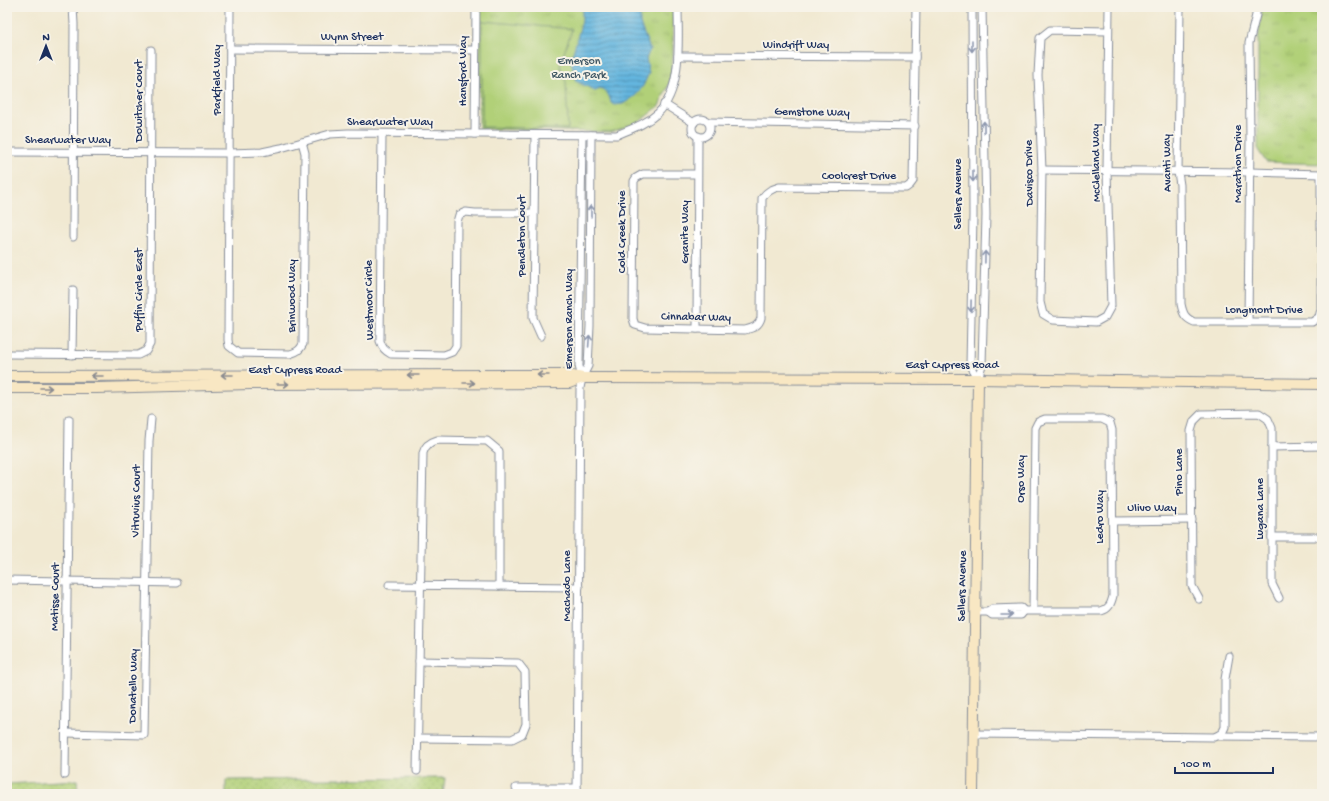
<svg xmlns="http://www.w3.org/2000/svg" width="1329" height="801" viewBox="0 0 1329 801" font-family="'Gochi Hand',sans-serif">
<style>
.grass{fill:url(#grass-dots);stroke:#66806b}
.park{fill:url(#park-tufts);stroke:#66806b}
.pitch{fill:#b1d078;stroke:#66806b}
.water{fill:url(#water-rules);stroke:#3f729e}
.lines{fill:none;stroke-linecap:round;stroke-linejoin:round}
.street-casing{stroke:#868c98;stroke-width:9}
.secondary-casing{stroke:#868c98;stroke-width:12}
.street{stroke:#fff;stroke-width:7}
.secondary{stroke:#f8e7c3;stroke-width:10}
.oneway{stroke:#8d97ae}
.oneway2{stroke:#8a8b90}
.labels{text-anchor:middle;dominant-baseline:central;stroke-width:4;stroke-linejoin:round;paint-order:stroke}
.street-label{font-size:12px;fill:#1b2f5e;stroke:#f7f3e8}
.park-label{font-size:12px;fill:#405764;stroke:#f7f3e8}
</style>
<defs>
<pattern id="grass-dots" width="8" height="8" patternUnits="userSpaceOnUse"><rect width="8" height="8" fill="#b1d078"/><path d="M2 2h.1M6 6h.1" fill="none" stroke="#98b36a" stroke-width="1.8" stroke-linecap="round"/></pattern>
<pattern id="park-tufts" width="24" height="20" patternUnits="userSpaceOnUse"><rect width="24" height="20" fill="#b1d078"/><path d="M3 7l-1-3M5 7V3M7 7l1-3M15 17l-1-3M17 17v-4M19 17l1-3" fill="none" stroke="#98b36a"/></pattern>
<pattern id="water-rules" width="6" height="5" patternUnits="userSpaceOnUse"><rect width="6" height="5" fill="#63b5de"/><path d="M0 2.5h6" fill="none" stroke="#5194b7"/></pattern>
</defs>
<rect width="100%" height="100%" fill="#f7f3e8"/>
<filter id="ink" filterUnits="userSpaceOnUse"><feTurbulence type="fractalNoise" baseFrequency=".025" numOctaves="2"/><feDisplacementMap in="SourceGraphic" scale="8" xChannelSelector="R" yChannelSelector="G"/><feConvolveMatrix kernelMatrix="1 2 1 2 8 2 1 2 1" color-interpolation-filters="sRGB"/></filter>
<filter id="wash" filterUnits="userSpaceOnUse"><feTurbulence type="fractalNoise" baseFrequency=".012" numOctaves="4" result="noise"/><feDisplacementMap in="SourceGraphic" scale="16" xChannelSelector="R" yChannelSelector="G"/><feGaussianBlur stdDeviation="0.9" result="paint"/><feColorMatrix in="noise" values="0 0 0 0 0 0 0 0 0 0 0 0 0 0 0 0 0 1.4 0 .05"/><feComposite in="paint" operator="in"/></filter>
<g filter="url(#wash)">
<rect width="100%" height="100%" fill="#f1e9d2"/>
<g class="grass">
<polygon points="445,778 443,794 226,794 226,780"/>
<polygon points="77,780 78,794 7,794 7,784"/>
</g>
<g class="park">
<polygon points="479,7 673,7 673,56 670,82 659,106 638,123 611,132 479,129"/>
<polygon points="1262,7 1318,7 1317,15 1322,17 1322,164 1266,162 1258,150 1258,41"/>
</g>
<polygon class="pitch" points="482,21 572,29 560,65 566,82 568,129 482,127"/>
<path class="water" d="M584 7H640V24L650 49 646 59 649 73 643 86 635 96 623 104 614 105 611 103C610 96 606 89 599 88L596 91H594C589 86 582 85 576 81L571 60 582 21V12Z"/>
</g>
<g filter="url(#ink)">
<g class="lines">
<defs>
<g id="street">
<path d="M230 7 228 340 229 346 238 353 290 354C297 352 300 350 303 344L305 153 302 142"/>
<polyline points="972,7 973,215 970,366 978,379"/>
<path d="M1180 7 1178 172 1180 185 1181 304C1183 314 1185 318 1194 322H1312L1319 317 1321 309V174"/>
<polyline points="1108,31 1050,30 1040,38 1038,75 1042,170 1040,302 1043,314 1053,320 1096,322 1105,317 1111,306 1107,171 1109,7"/>
<polyline points="230,49 475,50"/>
<polyline points="678,56 915,57"/>
<polyline points="664,104 694,123"/>
<circle cx="701" cy="128" r="9"/>
<polyline points="709,122 915,126"/>
<path d="M382 134 380 341C382 348 385 351 391 354L444 355 452 352 456 346 457 222 459 215 466 212 475 213H533"/>
<polyline points="475,134 476,7"/>
<polyline points="535,135 533,318 541,336"/>
<path d="M7 152 229 153 262 152 281 148 330 134 348 133 617 135C631 129 646 124 658 113 683 89 678 39 678 7"/>
<polyline points="1042,170 1250,172 1322,174"/>
<path d="M697 174H643L636 178 634 181 633 319 635 325 645 328 745 330C753 328 759 326 761 318L762 198C767 191 772 189 779 187L906 188 910 185 913 181 916 7"/>
<polyline points="73,237 74,24 73,7"/>
<polyline points="1248,321 1250,139 1249,43 1256,15 1256,7"/>
<polyline points="697,329 698,136"/>
<polyline points="7,354 138,355 146,351 150,344 151,50"/>
<polyline points="72,355 73,290"/>
<polyline points="582,378 579,366 582,135"/>
<polyline points="978,379 982,365 986,215 982,7"/>
<polyline points="1272,447 1322,446"/>
<polyline points="1113,521 1192,520"/>
<polyline points="1272,537 1322,537"/>
<polyline points="7,580 177,583"/>
<polyline points="389,585 579,587"/>
<polyline points="1199,599 1192,586 1191,431 1194,421 1201,414 1259,413 1268,419 1272,428 1272,584 1279,598"/>
<polyline points="975,612 988,612 992,615 1021,615 1024,611"/>
<path d="M988 612 992 609 1021 608 1024 611H1101C1109 609 1111 604 1113 596L1112 430 1110 423 1102 419H1045L1038 422 1035 428 1033 611"/>
<polyline points="66,733 144,735 149,441 151,419"/>
<path d="M974 734 1214 737C1220 735 1223 733 1225 727V679L1229 656"/>
<polyline points="1218,736 1322,737"/>
<polyline points="418,738 512,739 522,734 526,724 525,672 518,663 419,661"/>
<path d="M417 771 423 453C425 445 430 442 437 440L487 441 499 451V586"/>
<polyline points="65,775 69,419"/>
<polyline points="516,788 577,788"/>
<polyline points="577,794 580,388 582,378 588,366 590,326 591,135"/>
</g>
<g id="secondary">
<polyline points="7,376 568,375 582,378 595,378 978,379 1322,384"/>
<polyline points="7,388 96,388 250,384 569,383 582,378"/>
<polyline points="973,794 978,379"/>
</g>
</defs>
<use href="#street" class="street-casing"/>
<use href="#secondary" class="secondary-casing"/>
<use href="#street" class="street"/>
<use href="#secondary" class="secondary"/>
</g>
<defs><path id="oneway-shaft" d="M-6 0H5M1.5-3L5.5 0L1.5 3" fill="none" stroke-width="1.6" stroke-linecap="round" stroke-linejoin="round"/></defs>
<g class="oneway">
<use href="#oneway-shaft" transform="translate(972 46) rotate(90)"/>
<use href="#oneway-shaft" transform="translate(984 127) rotate(-91)"/>
<use href="#oneway-shaft" transform="translate(973 176) rotate(90)"/>
<use href="#oneway-shaft" transform="translate(591 211) rotate(-90)"/>
<use href="#oneway-shaft" transform="translate(985 257) rotate(-89)"/>
<use href="#oneway-shaft" transform="translate(971 306) rotate(91)"/>
<use href="#oneway-shaft" transform="translate(589 341) rotate(-86)"/>
<use href="#oneway-shaft" transform="translate(1007 615)"/>
</g>
<g class="oneway2">
<use href="#oneway-shaft" transform="translate(227 375) rotate(180)"/>
<use href="#oneway-shaft" transform="translate(413 375) rotate(180)"/>
<use href="#oneway-shaft" transform="translate(543 375) rotate(180)"/>
<use href="#oneway-shaft" transform="translate(97 376) rotate(180)"/>
<use href="#oneway-shaft" transform="translate(469 383)"/>
<use href="#oneway-shaft" transform="translate(283 384)"/>
<use href="#oneway-shaft" transform="translate(46 388)"/>
</g>
</g>
<g class="labels">
<g class="street-label">
<text x="352" y="38">Wynn Street</text>
<text x="796" y="46">Windrift Way</text>
<text transform="translate(464 71) rotate(-90)">Hansford Way</text>
<text transform="translate(218 80) rotate(-90)">Parkfield Way</text>
<text transform="translate(140 101) rotate(-90)">Dowitcher Court</text>
<text transform="translate(812 113) rotate(1)">Gemstone Way</text>
<text x="390" y="123">Shearwater Way</text>
<text x="68" y="141">Shearwater Way</text>
<text transform="translate(1097 163) rotate(-91)">McClelland Way</text>
<text transform="translate(1168 163) rotate(-91)">Avanti Way</text>
<text transform="translate(1239 164) rotate(-90)">Marathon Drive</text>
<text transform="translate(1030 173) rotate(-91)">Davisco Drive</text>
<text x="859" y="177">Coolcrest Drive</text>
<text transform="translate(959 194) rotate(-90)">Sellers Avenue</text>
<text transform="translate(623 232) rotate(-90)">Cold Creek Drive</text>
<text transform="translate(686 232) rotate(-90)">Granite Way</text>
<text transform="translate(523 236) rotate(-90)">Pendleton Court</text>
<text transform="translate(140 290) rotate(-90)">Puffin Circle East</text>
<text transform="translate(293 296) rotate(-90)">Brinwood Way</text>
<text transform="translate(370 300) rotate(-91)">Westmoor Circle</text>
<text x="1264" y="311">Longmont Drive</text>
<text transform="translate(696 318) rotate(1)">Cinnabar Way</text>
<text transform="translate(570 319) rotate(-90)">Emerson Ranch Way</text>
<text x="952" y="366">East Cypress Road</text>
<text x="295" y="371">East Cypress Road</text>
<text transform="translate(1180 472) rotate(-90)">Pino Lane</text>
<text transform="translate(1022 479) rotate(-90)">Orso Way</text>
<text transform="translate(137 501) rotate(-89)">Vitruvius Court</text>
<text x="1152" y="509">Ulivo Way</text>
<text transform="translate(1261 509) rotate(-90)">Lugana Lane</text>
<text transform="translate(1101 517) rotate(-90)">Ledro Way</text>
<text transform="translate(568 586) rotate(-90)">Machado Lane</text>
<text transform="translate(963 586) rotate(-89)">Sellers Avenue</text>
<text transform="translate(56 597) rotate(-89)">Matisse Court</text>
<text transform="translate(134 686) rotate(-89)">Donatello Way</text>
</g>
<g class="park-label">
<text x="579" y="62">Emerson<tspan x="579" dy="14">Ranch Park</tspan></text>
</g>
</g>
<rect width="1329" height="801" fill="none" stroke="#f7f3e8" stroke-width="24"/>
<g transform="translate(46 46)" stroke="#f7f3e8" stroke-width="3" paint-order="stroke">
<path d="M0-3L7 15L0 10L-7 15Z" fill="#1b2f5e"/>
<text y="-6" font-size="11" font-weight="bold" text-anchor="middle" fill="#1b2f5e">N</text>
</g>
<path d="M1175 767v6h98v-6" fill="none" stroke="#1b2f5e" stroke-width="2"/>
<text x="1181" y="767" font-size="12" fill="#1b2f5e" stroke="#f7f3e8" stroke-width="3" paint-order="stroke">100 m</text>
</svg>
